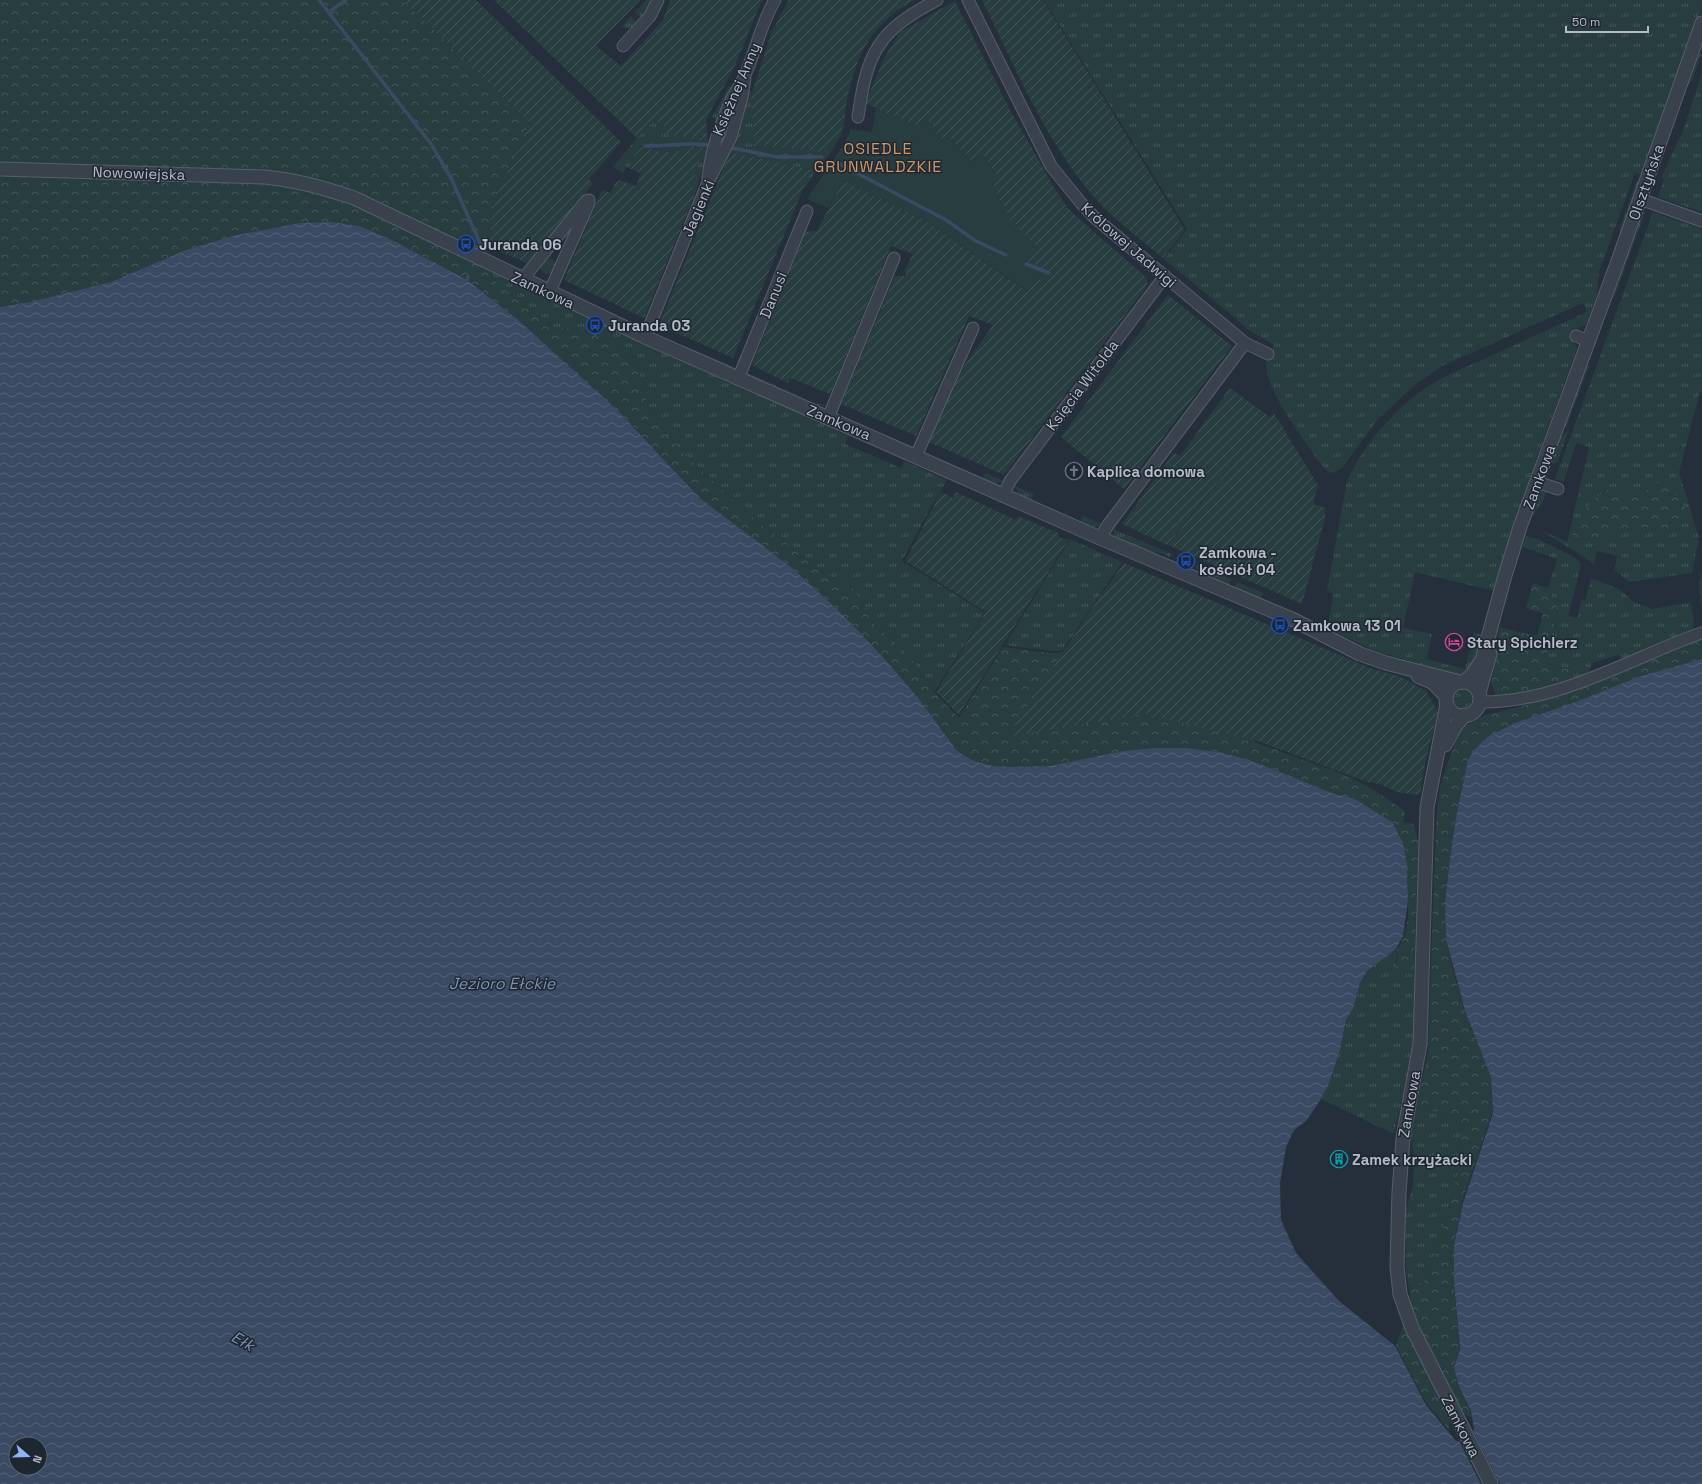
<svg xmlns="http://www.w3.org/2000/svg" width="1702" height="1484" viewBox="0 0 1702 1484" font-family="'Space Grotesk',sans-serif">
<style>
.grass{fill:url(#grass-tufts)}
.forest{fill:url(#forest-crowns)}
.park{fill:#283d3f}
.garden{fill:url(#garden-furrows)}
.water{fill:url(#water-waves);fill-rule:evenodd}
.pier{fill:#252f3c}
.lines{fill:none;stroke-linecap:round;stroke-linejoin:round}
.stream{stroke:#3a4a63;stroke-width:3.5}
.minor-casing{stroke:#575f6b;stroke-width:13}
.tertiary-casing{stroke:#575f6b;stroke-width:15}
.minor{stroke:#39414d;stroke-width:11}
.tertiary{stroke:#39414d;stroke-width:13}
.labels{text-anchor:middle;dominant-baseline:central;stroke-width:3;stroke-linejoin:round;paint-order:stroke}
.street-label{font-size:15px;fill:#b5bcc8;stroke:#1e2632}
.poi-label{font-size:15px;font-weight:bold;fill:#b5bcc8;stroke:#1e2632;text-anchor:start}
.neighbourhood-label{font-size:16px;letter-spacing:1px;fill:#cf9768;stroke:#1e2632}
.water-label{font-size:16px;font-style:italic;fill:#7e92ae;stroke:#1e2632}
</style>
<defs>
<pattern id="grass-tufts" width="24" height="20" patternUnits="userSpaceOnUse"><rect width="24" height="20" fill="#283d3f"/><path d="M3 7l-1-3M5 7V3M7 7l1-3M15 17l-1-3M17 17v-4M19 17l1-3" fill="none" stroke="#455759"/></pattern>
<pattern id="forest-crowns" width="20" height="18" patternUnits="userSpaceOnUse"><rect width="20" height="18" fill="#283d3f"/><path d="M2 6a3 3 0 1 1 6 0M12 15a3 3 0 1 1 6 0" fill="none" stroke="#455759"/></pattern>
<pattern id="garden-furrows" width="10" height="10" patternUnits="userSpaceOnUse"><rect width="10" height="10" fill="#283d3f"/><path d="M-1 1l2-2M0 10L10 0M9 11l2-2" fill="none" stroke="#455759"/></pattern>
<pattern id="water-waves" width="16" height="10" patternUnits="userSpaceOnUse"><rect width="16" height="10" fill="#3a4a63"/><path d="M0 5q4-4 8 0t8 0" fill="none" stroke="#546278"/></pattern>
</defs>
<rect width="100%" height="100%" fill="#252f3c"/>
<g class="grass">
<polygon points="646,0 651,0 646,12 641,17 635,12"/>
<path d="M1044 0H1702V7L1643 175 1635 173 1599 272 1597 294 1586 325 1579 327 1574 343 1577 348 1535 463 1538 465 1495 591 1415 572 1403 628 1432 634 1427 659 1465 669 1474 632 1481 635 1477 657 1467 673 1457 675 1370 649 1332 630 1329 627V618L1333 594 1327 590 1347 481 1359 458 1376 434 1398 410 1425 388 1448 375 1587 312 1583 303 1442 366 1417 383 1378 419 1342 468 1333 473 1327 471 1320 463C1304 439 1267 393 1266 364 1265 358 1271 350 1274 345L1247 329 1235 318 1164 259 1187 229Z"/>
<polygon points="631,16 636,22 635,25 628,29 621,27"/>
<path d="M1702 52 1692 81 1688 85C1690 75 1692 58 1702 52Z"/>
<polygon points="1702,73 1702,212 1658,197 1664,179 1661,178 1684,128"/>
<polygon points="729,86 732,88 718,120 712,117"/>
<polygon points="749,91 752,92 751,96 754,146 800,149 827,153 841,135 833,149 802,191 811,170 730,152"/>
<polygon points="653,119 657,123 665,126 663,133 710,142 695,194 692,185 703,148 691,146 691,150 664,152 639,146 629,168 626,167 623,173 613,167"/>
<polygon points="1637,180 1641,182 1631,211 1620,232 1619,231"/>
<polygon points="1646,210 1614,298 1611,295 1640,216"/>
<polygon points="1653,212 1702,229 1702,392 1700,392 1679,472 1699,538 1692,573 1629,582 1615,570 1617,556 1596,551 1594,565 1583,556 1540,530 1567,542 1589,447 1576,443 1564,482 1555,479"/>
<circle cx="548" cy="266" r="8"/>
<polygon points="486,269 630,337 837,428 836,431 848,436 845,444 901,468 904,461 947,480 930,509 902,561 985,613 934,692 924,675 903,649 875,625 852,587 815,568 787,544 746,513 683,453 650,415 636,359 582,329 556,329 498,285"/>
<polygon points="687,347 734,367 732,369 687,349"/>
<polygon points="1587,366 1589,366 1567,425 1562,428 1585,367"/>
<polygon points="748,373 815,403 824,405 815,406 749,376"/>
<polygon points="1569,429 1558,461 1554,464 1550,462 1558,441"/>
<polygon points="985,473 1004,481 993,485 982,480"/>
<polygon points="1015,486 1034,494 1031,501 1019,495"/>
<polygon points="1542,491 1547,491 1543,501 1530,520 1528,520 1539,494"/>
<path d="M1083 516 1101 524C1094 530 1087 526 1080 522Z"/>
<polygon points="1113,529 1172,554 1170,557 1160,553 1137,548 1115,537"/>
<polygon points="1526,536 1538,539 1577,559 1581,565 1568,616 1577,618 1581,601 1585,600 1591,579 1598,580 1622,591 1632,601 1651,609 1688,603 1691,604 1694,621 1693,628 1685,635 1623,661 1619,655 1592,663 1588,673 1574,680 1571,670 1545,663 1558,609 1548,588 1557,559 1522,547"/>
<polygon points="1070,539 1122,562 1062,651 1051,651 1005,645"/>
<polygon points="1196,565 1231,579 1228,586 1195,568"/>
<polygon points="1237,582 1263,593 1260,600 1235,589"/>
<circle cx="1463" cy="699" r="9"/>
<polygon points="1396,949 1396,968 1414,973 1416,1002 1413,1053 1394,1134 1321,1099 1340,1050 1346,1020 1353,1009 1360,983 1367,971"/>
<polygon points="1416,1108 1447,1113 1460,1125 1461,1160 1438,1249 1423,1284 1409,1288 1406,1269 1406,1210 1413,1186 1414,1156 1411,1137"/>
</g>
<g class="forest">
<polygon points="0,0 403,0 530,123 492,206 489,247 485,255 484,265 498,285 556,329 581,328 636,359 650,415 683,453 746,513 787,544 815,568 852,587 875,625 903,649 924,675 934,692 959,718 1003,647 1050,653 1069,652 1223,723 1258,743 1350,777 1377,792 1405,811 1403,822 1414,824 1418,842 1414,973 1396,968 1397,950 1404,937 1408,919 1408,882 1403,843 1353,798 1337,795 1250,760 1219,752 1186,748 1153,748 1123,751 1050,766 1010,767 993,766 974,761 957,751 837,609 791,567 701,499 657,452 568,365 517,319 467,280 394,241 359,226 331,222 300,223 236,235 186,250 111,282 30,302 0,307"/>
<path d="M1658 481H1665L1687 510 1686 523 1673 528 1640 527 1611 531 1598 543H1583L1572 534C1581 512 1587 505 1606 490L1620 491 1641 496Z"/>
<polygon points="1702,570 1702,609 1699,585"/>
<polygon points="1533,583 1548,588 1558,609 1545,663 1572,670 1574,680 1518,696 1496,695 1491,683 1495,665 1499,627 1537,636 1543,613 1526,608"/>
<polygon points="1702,636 1702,659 1638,677 1573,703 1517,722 1468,760 1456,817 1445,902 1446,939 1452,968 1465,1012 1491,1077 1492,1113 1462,1202 1454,1245 1454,1283 1459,1349 1454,1367 1458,1387 1470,1411 1472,1418 1465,1414 1449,1422 1450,1431 1427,1404 1396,1346 1411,1301 1409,1288 1423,1284 1438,1249 1461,1160 1460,1125 1447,1113 1416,1108 1428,1053 1436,823 1440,787 1449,759 1461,729 1483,716 1538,702 1599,680"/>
</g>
<path class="park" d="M876 107 914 125 928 120 943 141 950 138 972 162 984 156 999 180 992 184 1011 219 1038 248 1052 272 1043 282 1039 279 1029 292 929 223 843 180 828 208 807 199C821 175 841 155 851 129L872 132Z"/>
<g class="garden">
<polygon points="403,0 476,0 621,142 589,179 593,184 527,263 489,247 492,206 530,123"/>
<polygon points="494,0 640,0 596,46 621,66 663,20 670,0 762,0 734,68 706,119 708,142 662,133 665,126 657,123 653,119 637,138"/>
<path d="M789 0H914C871 24 857 53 847 100 845 111 845 126 840 136 837 142 831 148 827 153L800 149 754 146 751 96 772 31Z"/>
<path d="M982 0H1043L1185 230 1163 258C1138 237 1110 217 1089 191 1044 138 1013 63 982 0Z"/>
<polygon points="955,1 1009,108 1055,189 1067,207 1078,218 1147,278 1147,286 1004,475 929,442 962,369 993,325 969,316 916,436 841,404 895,276 905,276 906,273 905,270 913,254 891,246 830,394 790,378 788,383 752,365 805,232 817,231 843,180 929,223 1028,292 1039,279 1043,282 1051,273 1027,262 1038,248 1011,220 992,184 999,180 984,156 972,162 950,138 943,141 928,120 914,125 865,103 884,58 900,32"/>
<polygon points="639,146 664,152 691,150 691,146 703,148 692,185 695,194 644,318 564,280 602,190 611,193 615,183 620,180 636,186 641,173 629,168"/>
<polygon points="730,152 811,170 733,358 659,325"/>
<polygon points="1168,295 1232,346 1124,489 1061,437"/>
<polygon points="1230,388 1270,417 1274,413 1318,485 1313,504 1325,508 1325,518 1302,604 1168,545 1267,421 1167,545 1122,524 1174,453 1180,456"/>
<polygon points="941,492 953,498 956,492 1016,520 1018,516 1058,533 1060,538 1069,539 959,715 936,692 986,612 905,561"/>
<polygon points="1124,563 1370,668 1401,677 1426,691 1438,712 1425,763 1420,795 1397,792 1380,784 1367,782 1258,741 1144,714 1007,737 1096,602"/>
</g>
<path class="water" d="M331 222 359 226 394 241 467 280 517 319 615 408 701 499 791 567 837 609 882 656 919 699 957 751 974 761 993 766 1010 767 1050 766 1123 751 1154 748H1186L1219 752 1250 760 1337 795 1353 798 1392 822 1403 843 1407 864 1408 900 1403 936 1396 949 1367 971 1360 983 1353 1009 1346 1020 1340 1050 1329 1083 1321 1099 1306 1121 1294 1130 1286 1147 1280 1183 1281 1220 1296 1253 1339 1301 1395 1346 1426 1405 1456 1441H1466L1471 1436 1474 1429 1471 1411 1459 1387 1454 1368 1460 1349 1454 1283V1245L1463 1203 1493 1113 1491 1077 1465 1011 1446 939 1445 902 1450 859 1456 817 1468 760 1477 747 1489 736 1517 722 1573 703 1638 677 1702 659V1484H0V307L30 302 111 282 186 250 236 235 300 223ZM16 1444H40V1468H16Z"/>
<polygon class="pier" points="1472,1429 1500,1484 1481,1484 1458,1439 1465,1439"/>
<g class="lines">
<g class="stream">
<polyline points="319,0 431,144 451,178 480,243 480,249"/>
<polyline points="329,12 346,0"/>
<path d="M645 146C668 146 685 142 708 145"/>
<polyline points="732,148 777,157 822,157"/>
<polyline points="836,162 946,220 976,241 1006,255"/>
<polyline points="1026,264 1049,273"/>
<polyline points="467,280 468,277"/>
</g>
<defs>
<g id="minor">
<polyline points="968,0 1051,166 1081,203 1095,218 1245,343 1268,354"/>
<polyline points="623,46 650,16 658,0"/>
<path d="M858 117C867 52 878 31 937 0"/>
<path d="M708 178C711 149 721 122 733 96 737 90 741 84 744 77 756 52 760 25 775 0"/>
<polyline points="1640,199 1702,221"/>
<polyline points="522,280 586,201 589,200 589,203 549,293"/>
<polyline points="1576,336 1589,341"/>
<polyline points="645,337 708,182 731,137 742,97 745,77"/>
<polyline points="738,379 807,211"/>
<polyline points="828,418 894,258"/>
<polyline points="916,456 973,328"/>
<polyline points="1537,482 1558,489"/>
<polyline points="1003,496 1010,481 1165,276"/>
<polyline points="1100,538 1108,525 1245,343"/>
<path d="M1480 702C1558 703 1629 659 1701 633"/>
</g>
<g id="tertiary">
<path d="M0 169 265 177C296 180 325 188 354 198L645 337 1100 538 1294 620 1360 654 1386 663 1460 682"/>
<polyline points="1418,676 1432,682 1446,696"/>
<polyline points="1464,682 1472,675 1482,660 1504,579 1520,527 1618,261 1702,23"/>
<circle cx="1463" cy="699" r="17"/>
<polyline points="1479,693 1490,654"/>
<polyline points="1447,704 1427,807 1420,1044 1403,1138 1399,1192 1397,1267 1400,1294 1412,1328 1491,1484"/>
<polyline points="1445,745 1456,725 1465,715"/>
</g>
</defs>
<use href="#minor" class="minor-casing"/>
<use href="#tertiary" class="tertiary-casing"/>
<use href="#minor" class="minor"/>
<use href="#tertiary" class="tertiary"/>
</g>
<defs>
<symbol id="bus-ring" viewBox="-11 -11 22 22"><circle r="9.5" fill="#1e2632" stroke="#1a4fb4" stroke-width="1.5"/><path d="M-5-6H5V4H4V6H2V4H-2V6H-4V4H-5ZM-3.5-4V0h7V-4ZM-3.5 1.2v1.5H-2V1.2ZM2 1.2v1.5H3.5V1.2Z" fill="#1a4fb4"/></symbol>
<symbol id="church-ring" viewBox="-11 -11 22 22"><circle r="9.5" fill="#1e2632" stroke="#6b7280" stroke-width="1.5"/><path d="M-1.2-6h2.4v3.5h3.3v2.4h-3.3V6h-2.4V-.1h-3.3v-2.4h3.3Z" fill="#6b7280"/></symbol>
<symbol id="hotel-ring" viewBox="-11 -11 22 22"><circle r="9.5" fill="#1e2632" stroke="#d1479c" stroke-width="1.5"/><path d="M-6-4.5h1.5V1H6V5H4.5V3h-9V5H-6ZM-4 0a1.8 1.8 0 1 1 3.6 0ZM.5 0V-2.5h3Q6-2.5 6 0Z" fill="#d1479c"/></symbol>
<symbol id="building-ring" viewBox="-11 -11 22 22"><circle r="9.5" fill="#1e2632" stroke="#0f9aa8" stroke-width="1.5"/><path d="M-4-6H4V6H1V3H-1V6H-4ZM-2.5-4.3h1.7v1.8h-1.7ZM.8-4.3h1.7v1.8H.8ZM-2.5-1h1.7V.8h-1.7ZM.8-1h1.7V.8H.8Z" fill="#0f9aa8"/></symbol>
</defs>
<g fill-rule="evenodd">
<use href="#bus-ring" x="456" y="234" width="20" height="20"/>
<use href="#bus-ring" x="585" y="315" width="20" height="20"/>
<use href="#church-ring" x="1064" y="461" width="20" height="20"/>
<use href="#bus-ring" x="1176" y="551" width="20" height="20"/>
<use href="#bus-ring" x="1270" y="615" width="20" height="20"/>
<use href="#hotel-ring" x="1444" y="632" width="20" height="20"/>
<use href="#building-ring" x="1329" y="1149" width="20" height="20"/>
</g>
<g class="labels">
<g class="street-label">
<text transform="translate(736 89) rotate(-67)">Księżnej Anny</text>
<text transform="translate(139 173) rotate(2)">Nowowiejska</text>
<text transform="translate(1646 182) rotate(-71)">Olsztyńska</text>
<text transform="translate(698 208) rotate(-67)">Jagienki</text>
<text transform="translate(1129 245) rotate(41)">Królowej Jadwigi</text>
<text transform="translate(543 290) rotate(25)">Zamkowa</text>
<text transform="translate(773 295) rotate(-68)">Danusi</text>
<text transform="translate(1082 385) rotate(-53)">Księcia Witolda</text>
<text transform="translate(839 422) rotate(23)">Zamkowa</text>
<text transform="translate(1539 477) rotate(-70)">Zamkowa</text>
<text transform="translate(1409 1104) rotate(-80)">Zamkowa</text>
<text transform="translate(1461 1426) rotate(63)">Zamkowa</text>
</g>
<g class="poi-label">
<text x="479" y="244">Juranda 06</text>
<text x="608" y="325">Juranda 03</text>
<text x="1087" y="471">Kaplica domowa</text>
<text x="1199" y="552">Zamkowa -<tspan x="1199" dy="17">kościół 04</tspan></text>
<text x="1293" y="625">Zamkowa 13 01</text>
<text x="1467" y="642">Stary Spichlerz</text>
<text x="1352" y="1159">Zamek krzyżacki</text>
</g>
<g class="neighbourhood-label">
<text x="878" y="148">OSIEDLE<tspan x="878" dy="18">GRUNWALDZKIE</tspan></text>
</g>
<g class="water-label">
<text x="502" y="983">Jezioro Ełckie</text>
<text transform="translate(243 1341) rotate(30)">Ełk</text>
</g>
</g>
<g transform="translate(28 1456) rotate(110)"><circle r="19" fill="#1e2632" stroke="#5a626e"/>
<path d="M0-3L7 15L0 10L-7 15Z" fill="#8fb4f3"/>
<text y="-6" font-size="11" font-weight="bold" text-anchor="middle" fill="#b5bcc8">N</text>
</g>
<path d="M1566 26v6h82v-6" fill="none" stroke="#b5bcc8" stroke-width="2"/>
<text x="1572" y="26" font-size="12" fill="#b5bcc8" stroke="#1e2632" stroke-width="3" paint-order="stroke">50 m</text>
</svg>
